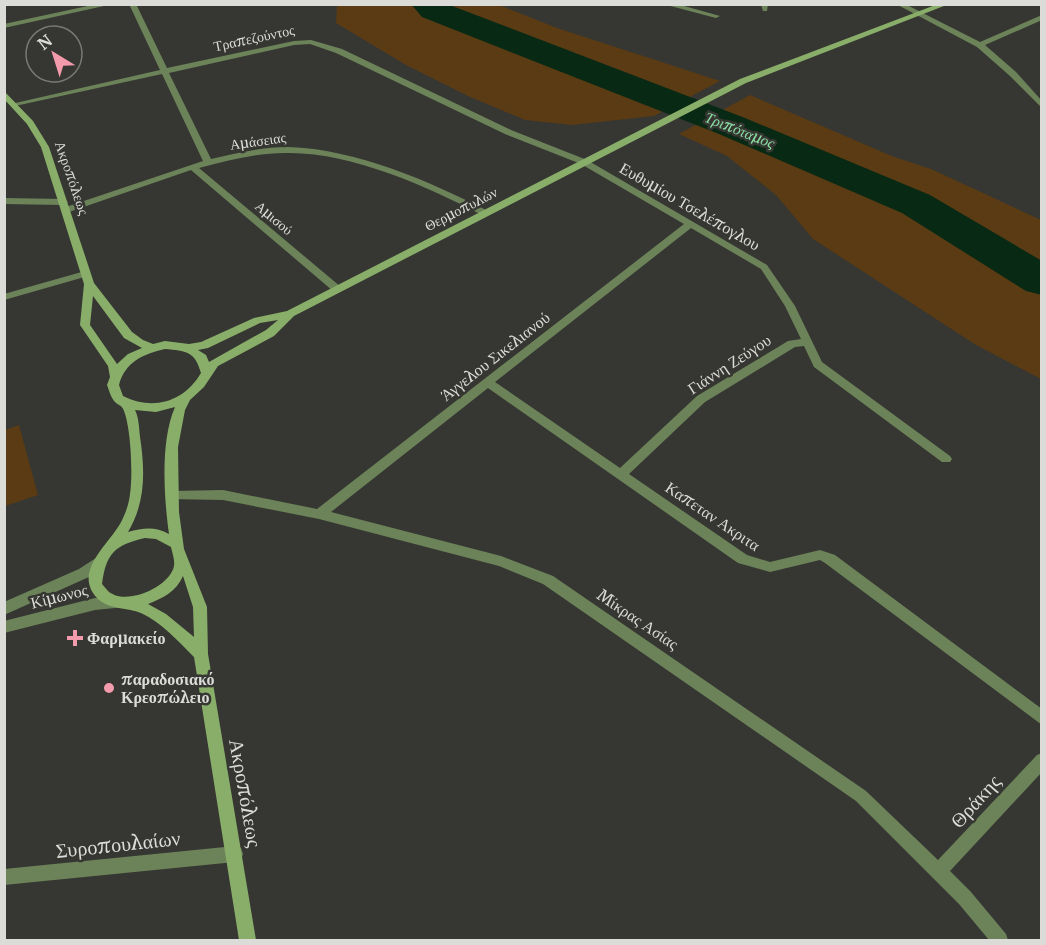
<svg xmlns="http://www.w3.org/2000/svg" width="1046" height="945" viewBox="0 0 1046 945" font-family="Merriweather,serif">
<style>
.green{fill:#5a3b14}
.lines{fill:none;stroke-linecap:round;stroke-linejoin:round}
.river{fill:#082914;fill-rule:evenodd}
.street{fill:#6c8359;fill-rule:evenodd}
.secondary{fill:#89ae69;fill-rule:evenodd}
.poi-dot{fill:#f39aac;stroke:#363732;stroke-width:2}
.labels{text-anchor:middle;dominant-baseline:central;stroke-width:5;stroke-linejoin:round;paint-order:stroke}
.far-street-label{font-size:14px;fill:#dbdbd8;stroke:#363732}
.far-water-label{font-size:15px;font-style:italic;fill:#8ae1a4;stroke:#363732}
.street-label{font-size:16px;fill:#dbdbd8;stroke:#363732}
.poi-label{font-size:16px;font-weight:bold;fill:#dbdbd8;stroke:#363732;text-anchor:start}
.near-street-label{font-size:20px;fill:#dbdbd8;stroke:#363732}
</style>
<rect width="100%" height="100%" fill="#363732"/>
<g class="green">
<polygon points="337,5 499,5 557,28 720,81 654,116 572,125 525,120 468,96 406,65 336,23"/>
<polygon points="750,95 894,157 931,169 1041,220 1041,379 976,345 813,239 776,195 727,156 679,134"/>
<polygon points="19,425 38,495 5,506 5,430"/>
</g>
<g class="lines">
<polygon class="river" points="411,4 447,4 745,118 930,195 1042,261 1042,295 1026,291 902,213 719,134 422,17"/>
<g class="street">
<polygon points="97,4 113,4 4,28 4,24"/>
<path d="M129 4H136L167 68 294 41 311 40 342 49 511 130 587 160 767 265 795 306 822 362 950 456 952 459 950 462H942L814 367 804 346 795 347 705 402 629 474 747 555 770 562 820 550 835 555 1042 709V725L825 563 820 560 770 572 738 563 488 388 331 512 501 556 553 576 866 791 938 860 1037 755 1042 753V772L950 871 971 892 1006 934 1008 940H989L959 904 856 801 543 584 499 566 319 519 223 500 168 499 166 496 168 493 172 491 223 490 317 509 684 224 581 164 505 134 336 53 310 44 294 45 169 73 211 159C236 153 262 147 288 147 356 149 429 181 488 211V215H482C427 186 348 151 285 153 256 153 228 160 199 168L341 287 342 289 337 292 333 291 191 170 69 212H63V208L203 161 162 74 15 106 11 104 160 70ZM691 228 761 269 785 306 801 339 788 341 697 396 620 468 495 382Z"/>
<polygon points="663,4 677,4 720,16 716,18"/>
<polygon points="761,4 768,4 767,11 763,11"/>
<polygon points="896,4 905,4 980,42 1042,15 1042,20 985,45 1016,72 1042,101 1042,108 1010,76 977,47"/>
<polygon points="4,198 63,199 68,202 63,205 4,204"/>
<polygon points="85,271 90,274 88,276 4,300 4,294"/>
<polygon points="99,556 104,557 105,561 89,577 4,615 4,602 79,569"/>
<polygon points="120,597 125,599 127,603 125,607 95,610 4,633 4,621 95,598"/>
<polygon points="235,846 241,848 243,854 241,860 235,862 4,885 4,869"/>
</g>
<path class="secondary" d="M938 4H949L746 83 294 316 274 336 218 366 204 387 190 400 185 410 178 447 179 512 184 549 207 607 208 654 256 940H239L194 657C178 641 162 623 141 613 129 608 108 609 98 599 72 573 107 546 120 524 125 515 129 504 130 494 133 474 131 429 124 411 122 405 119 406 115 402 111 398 109 390 107 385L110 377 108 366 80 325 84 284 41 147 27 124 4 99V91L33 121 49 147 94 283 132 332 143 340 153 344 165 341 189 344 201 342 254 318 287 311 740 79ZM93 296 124 338 142 348 128 354 117 364 90 325ZM278 320 266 330 209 362 206 355 198 350 208 348 260 323ZM165 349C186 351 195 351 201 373 184 402 153 411 123 396L119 385C125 362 143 354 165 349ZM175 407C160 441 164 498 169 534 155 526 143 528 128 532 146 502 145 470 140 437 139 428 139 418 135 410L156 412ZM145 538 156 539 171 547C172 552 175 560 174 566 170 587 125 607 108 591 106 589 104 586 102 584 106 553 115 545 145 538ZM183 576 193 607 194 637 166 614 148 604C163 598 176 592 183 576Z"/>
</g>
<g class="poi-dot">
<path d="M72 629h6v6h6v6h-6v6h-6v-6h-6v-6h6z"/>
<circle cx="109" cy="688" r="6"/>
</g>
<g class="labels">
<g class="far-street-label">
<text transform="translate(254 38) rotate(-12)">Τραπεζούντος</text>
<text transform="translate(258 141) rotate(-8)">Αμάσειας</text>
<text transform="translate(72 178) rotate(71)">Ακροπόλεως</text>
<text transform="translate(461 209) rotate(-27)">Θερμοπυλών</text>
<text transform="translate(274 218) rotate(40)">Αμισού</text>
</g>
<g class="far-water-label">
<text transform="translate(740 130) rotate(22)">Τριπόταμος</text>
</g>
<g class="street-label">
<text transform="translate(690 206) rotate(30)">Ευθυμίου Τσελέπογλου</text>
<text transform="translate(495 356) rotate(-38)">Άγγελου Σικελιανού</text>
<text transform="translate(729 364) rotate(-33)">Γιάννη Ζεύγου</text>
<text transform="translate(713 516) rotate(34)">Καπεταν Ακριτα</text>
<text transform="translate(59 596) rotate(-14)">Κίμωνος</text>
<text transform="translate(638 619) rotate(34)">Μίκρας Ασίας</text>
</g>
<g class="poi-label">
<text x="87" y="638">Φαρμακείο</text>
<text x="121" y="679">παραδοσιακό<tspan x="121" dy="18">Κρεοπώλειο</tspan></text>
</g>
<g class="near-street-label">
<text transform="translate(246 793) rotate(80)">Ακροπόλεως</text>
<text transform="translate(975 801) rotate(-48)">Θράκης</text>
<text transform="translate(118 844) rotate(-6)">Συροπουλαίων</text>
</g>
</g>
<rect width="1046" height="945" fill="none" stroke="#dbdbd8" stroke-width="12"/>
<g transform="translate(54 54) rotate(322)"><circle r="28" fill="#363732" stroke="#787974" stroke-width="1.5"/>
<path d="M0-4.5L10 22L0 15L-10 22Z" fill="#f39aac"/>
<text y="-9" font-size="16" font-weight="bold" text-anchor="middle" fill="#dbdbd8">N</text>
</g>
</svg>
